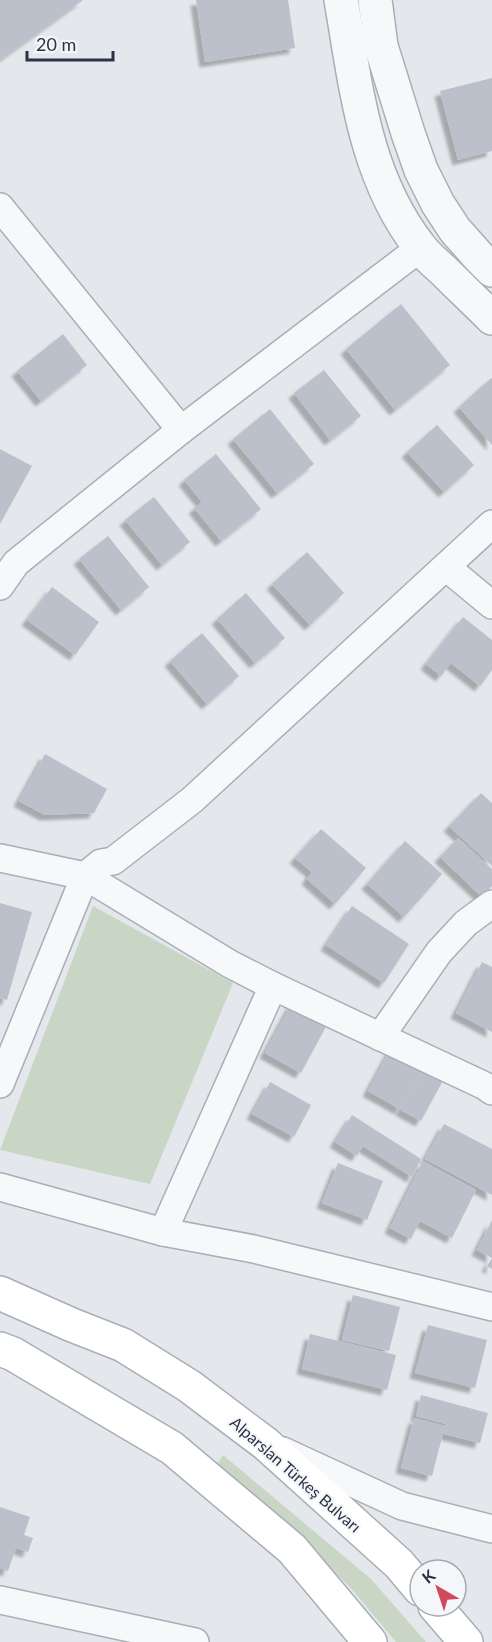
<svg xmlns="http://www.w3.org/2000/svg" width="492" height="1642" viewBox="0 0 492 1642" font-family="Lato,sans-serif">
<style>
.green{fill:#c9d6c5}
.building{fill:#bbc0ca;filter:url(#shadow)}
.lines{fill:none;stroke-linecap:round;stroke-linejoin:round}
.minor-casing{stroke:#a9aeb7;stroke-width:30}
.tertiary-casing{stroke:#a9aeb7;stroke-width:36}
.secondary-casing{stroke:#a9aeb7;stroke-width:36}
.minor{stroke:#f7f8fa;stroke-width:27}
.tertiary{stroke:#f7f8fa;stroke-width:33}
.secondary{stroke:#fff;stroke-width:33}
.labels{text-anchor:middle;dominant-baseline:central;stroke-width:4.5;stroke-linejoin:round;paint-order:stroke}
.street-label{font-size:16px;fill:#2b3445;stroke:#f4f6f9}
</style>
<defs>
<filter id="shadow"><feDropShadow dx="-5.5" dy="5.5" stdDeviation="1.5" flood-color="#0004"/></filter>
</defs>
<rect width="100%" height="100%" fill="#e4e7ec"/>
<g class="green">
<polygon points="93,906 233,983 150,1184 0,1150"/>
<polygon points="223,1455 371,1579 426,1642 396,1642 350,1587 264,1504 215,1468"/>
</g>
<g class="building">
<polygon points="0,0 83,0 0,60"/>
<polygon points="196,0 288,0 295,48 205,62"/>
<polygon points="492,78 492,151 458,160 440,91"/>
<polygon points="401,304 450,365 395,410 346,349"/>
<polygon points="63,334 87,365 41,401 17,371"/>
<polygon points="324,370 361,416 330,440 294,393"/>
<polygon points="491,378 492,379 492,445 459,407"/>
<polygon points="270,409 314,464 277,493 233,439"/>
<polygon points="437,425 474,465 444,492 407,452"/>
<polygon points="0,449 32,466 0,524"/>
<polygon points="216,454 261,509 221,541 194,508 202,502 184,480"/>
<polygon points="154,497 190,542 162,565 125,520"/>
<polygon points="108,536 149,587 121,610 79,559"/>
<polygon points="307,552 344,593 310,625 272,584"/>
<polygon points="52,587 99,622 75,655 27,620"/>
<polygon points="246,593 285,638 255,663 217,619"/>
<polygon points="463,617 492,640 492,670 480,686 451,663 441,676 426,664"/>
<polygon points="202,633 239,676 207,704 170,661"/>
<polygon points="45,754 107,789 94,813 45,815 19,801"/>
<polygon points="481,793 492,803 492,866 449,826"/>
<polygon points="321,829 366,868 335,904 307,879 312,872 295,858"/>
<polygon points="458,838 492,869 492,886 482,897 440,857"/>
<polygon points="405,841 442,874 404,917 367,884"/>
<polygon points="0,903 32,912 7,1000 0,998"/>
<polygon points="352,906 409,944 384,983 326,945"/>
<polygon points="482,962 492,967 492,1032 456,1013"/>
<polygon points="292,1003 328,1023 301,1073 265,1053"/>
<polygon points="393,1045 426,1063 400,1109 368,1091"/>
<polygon points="427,1064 446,1075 421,1121 401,1110"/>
<polygon points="270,1082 311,1105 294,1137 252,1114"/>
<polygon points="352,1115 421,1159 412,1177 363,1146 357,1156 335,1142"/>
<polygon points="444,1124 492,1149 492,1195 425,1159"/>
<polygon points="423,1161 476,1190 452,1238 420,1221 411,1239 390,1228"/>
<polygon points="338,1163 383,1181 367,1220 322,1203"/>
<polygon points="492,1220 492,1269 487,1266 492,1258 477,1250"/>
<polygon points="353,1295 400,1307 389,1351 342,1340"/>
<polygon points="428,1325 487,1340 475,1388 415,1373"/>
<polygon points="310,1334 396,1355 387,1390 302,1369"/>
<polygon points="421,1395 488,1413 480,1443 444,1434 446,1424 416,1416"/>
<polygon points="414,1418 445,1426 432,1476 401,1468"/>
<polygon points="0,1507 30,1517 24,1535 33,1538 28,1552 16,1548 8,1571 0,1568"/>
</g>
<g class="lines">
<defs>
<g id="minor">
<polyline points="0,207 181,430"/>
<polyline points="446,567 492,605"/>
<polyline points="0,586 16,563 181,430 420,248"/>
<polyline points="0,858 85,876 230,964 273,986 485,1086 492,1091"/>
<polyline points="380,1037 439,952 466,923 492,904"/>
<polyline points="0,1084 85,876 101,863 113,861 192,800 492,524"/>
<polyline points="0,1187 163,1232 254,1249 492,1307"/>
<polyline points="163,1232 273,986"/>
<polyline points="283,1451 402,1506 492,1529"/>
<polyline points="0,1600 195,1642"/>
</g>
<g id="tertiary">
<path d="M341 0C356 86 364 176 420 247 426 255 435 263 443 270 459 286 476 302 492 318"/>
<polyline points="375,0 381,46 408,133 421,170 438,204 455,230 479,257 492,270"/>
</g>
<g id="secondary">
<polyline points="0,1293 72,1325 123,1345 189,1386 266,1444 399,1564 420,1589"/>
<polyline points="0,1349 13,1354 172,1448 292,1549 370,1642"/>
<polyline points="435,1606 466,1642"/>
</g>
</defs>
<use href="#minor" class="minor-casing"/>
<use href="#tertiary" class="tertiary-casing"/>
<use href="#secondary" class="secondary-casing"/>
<use href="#minor" class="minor"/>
<use href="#tertiary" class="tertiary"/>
<use href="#secondary" class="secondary"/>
</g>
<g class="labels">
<g class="street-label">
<text transform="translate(296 1474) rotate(41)">Alparslan Türkeş Bulvarı</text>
</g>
</g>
<g transform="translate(438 1588) rotate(321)"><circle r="28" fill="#f4f6f9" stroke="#a4a8b1" stroke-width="1.5"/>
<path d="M0-4.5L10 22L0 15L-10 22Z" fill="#d1495b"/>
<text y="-9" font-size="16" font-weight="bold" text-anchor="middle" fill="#2b3445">K</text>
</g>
<path d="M27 51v9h86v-9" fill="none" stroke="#2b3445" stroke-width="3"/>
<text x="36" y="51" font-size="18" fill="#2b3445" stroke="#f4f6f9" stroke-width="4.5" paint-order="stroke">20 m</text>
</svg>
